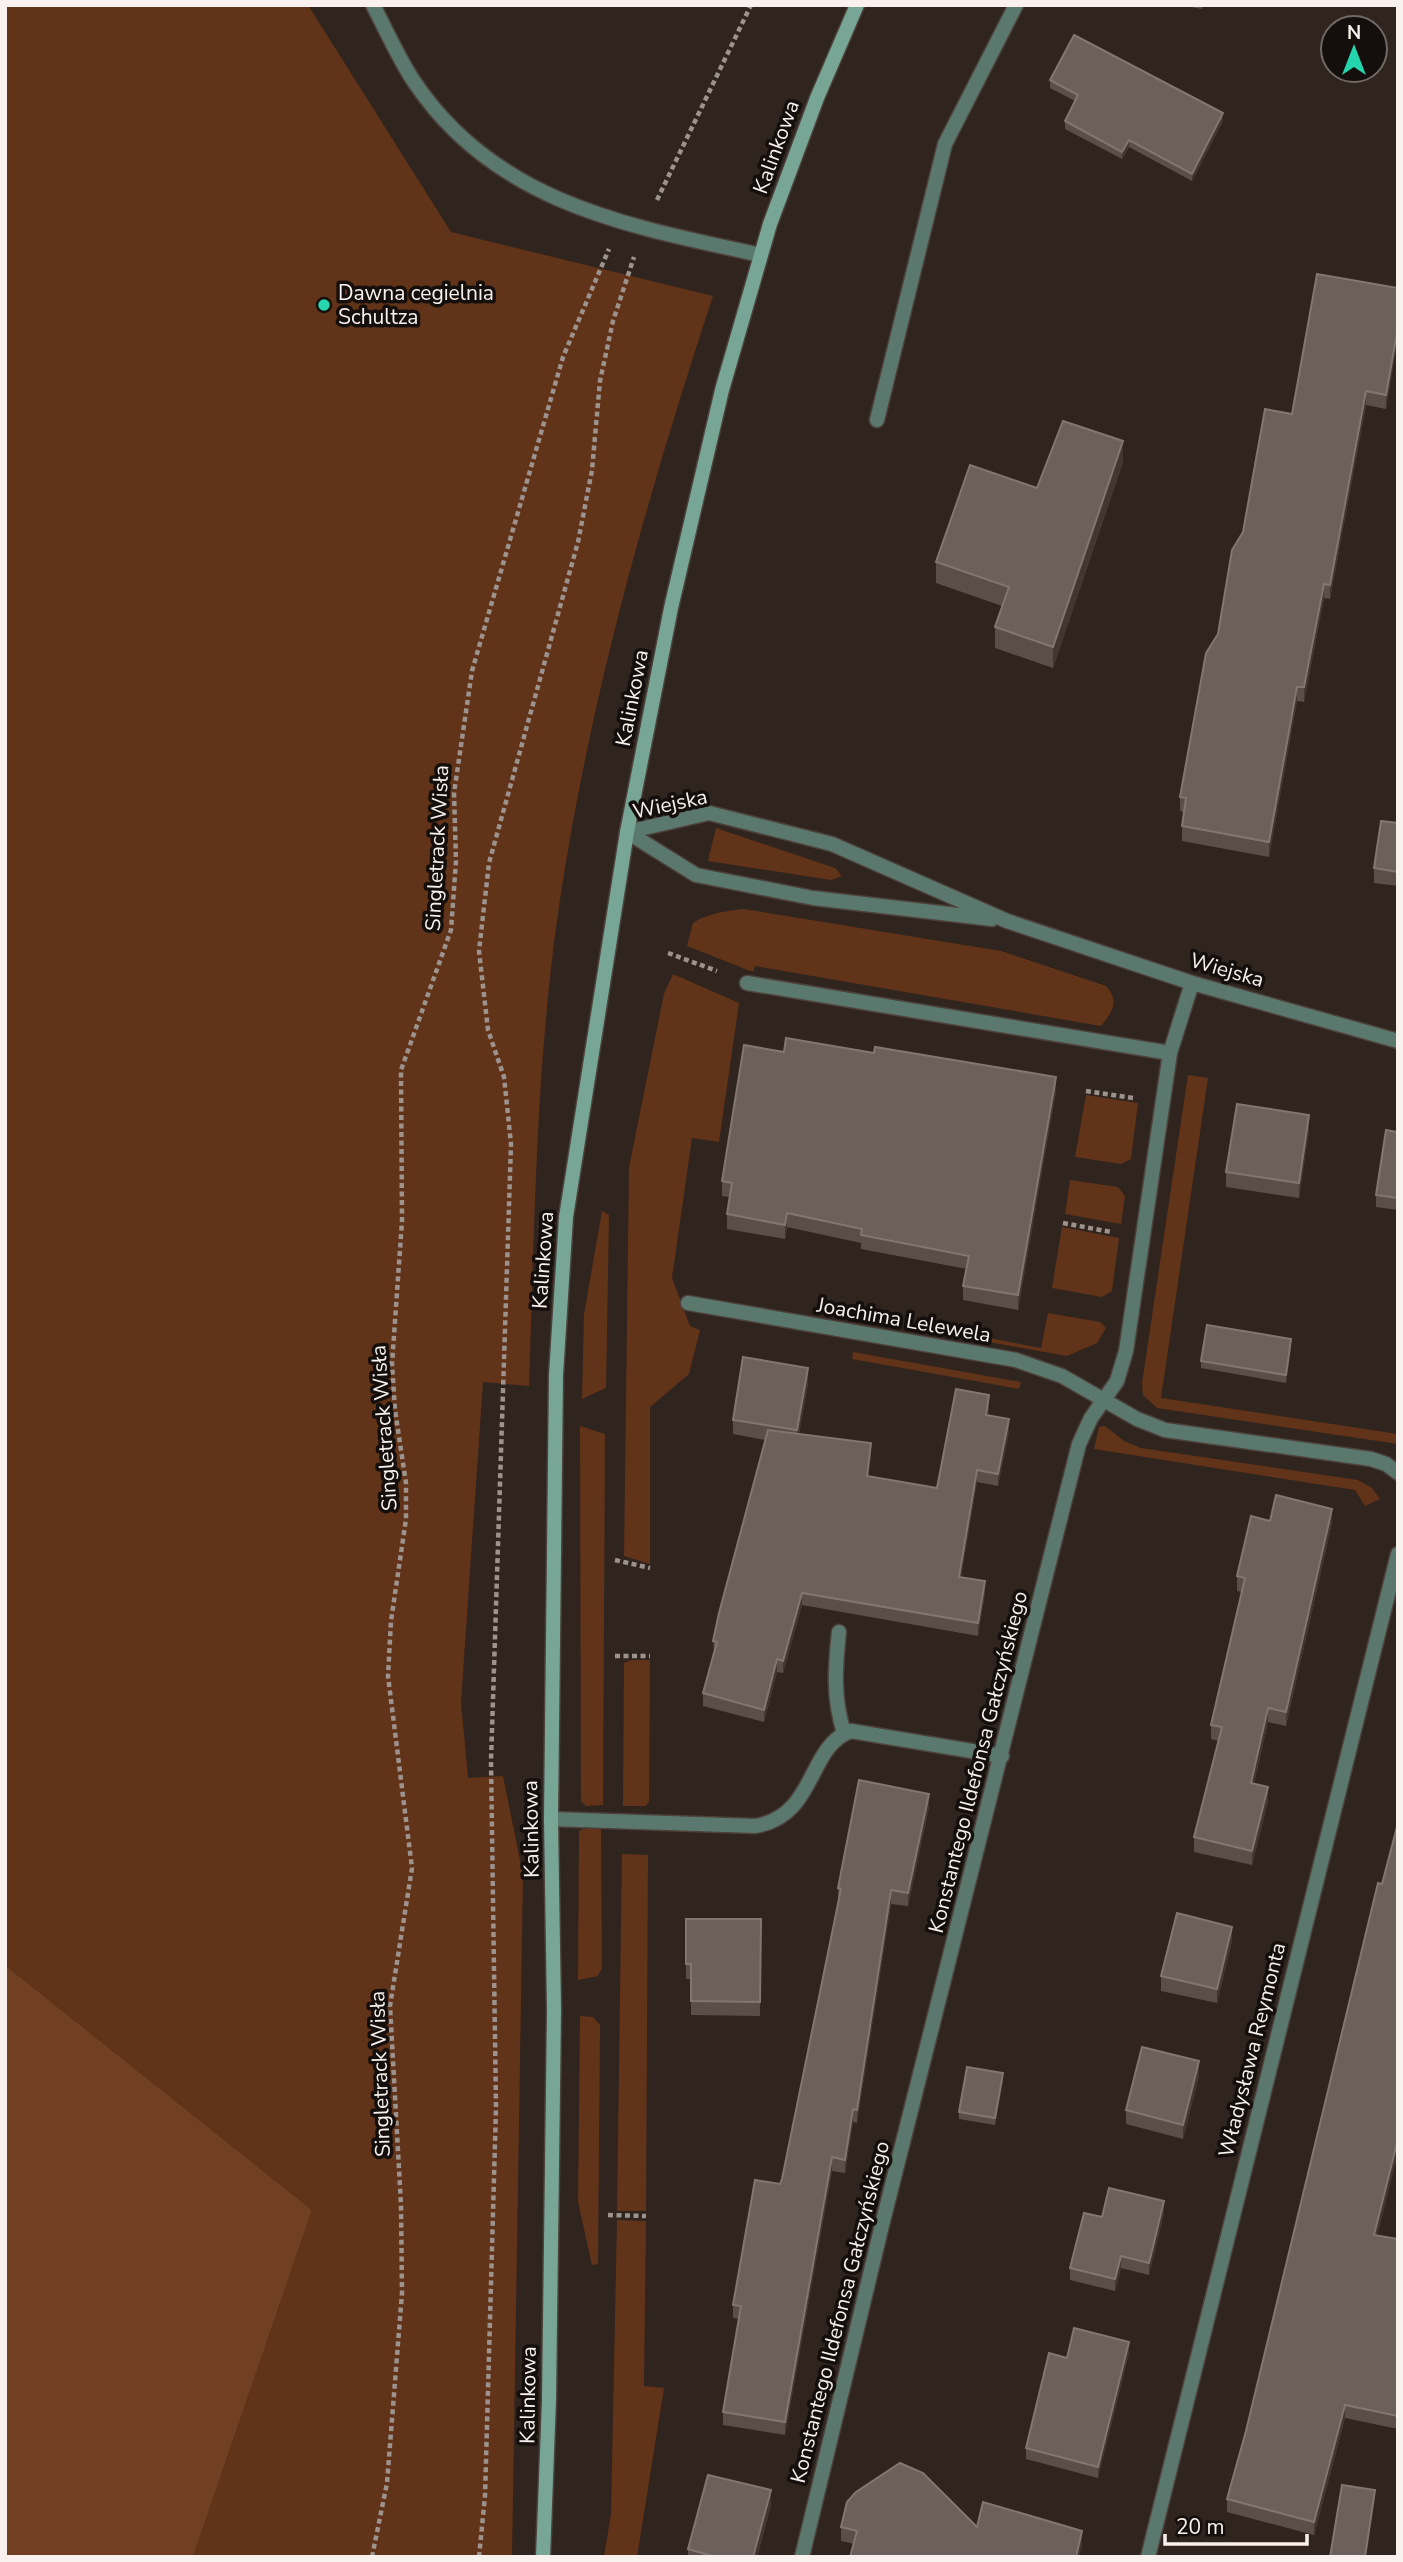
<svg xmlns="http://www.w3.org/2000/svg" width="1403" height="2562" viewBox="0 0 1403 2562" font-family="'Nunito Sans',sans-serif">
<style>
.green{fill:#613318}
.forest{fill:#713f22}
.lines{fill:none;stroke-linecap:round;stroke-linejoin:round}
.lane-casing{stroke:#4c413b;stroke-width:17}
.street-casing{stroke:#4c413b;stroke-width:17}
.secondary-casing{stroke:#4c413b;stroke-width:17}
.path{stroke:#9d938e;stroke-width:4.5;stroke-dasharray:5 3.5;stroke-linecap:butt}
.lane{stroke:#5b786f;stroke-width:14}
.street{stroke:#5b786f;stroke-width:14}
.secondary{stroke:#77a697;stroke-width:14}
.wall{fill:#5b4e48}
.shaded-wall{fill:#433630}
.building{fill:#6c605a;stroke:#827671;stroke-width:2}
.poi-dot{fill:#25d5ae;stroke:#140f0c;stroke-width:2.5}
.labels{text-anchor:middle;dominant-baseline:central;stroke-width:7;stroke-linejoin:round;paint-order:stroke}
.street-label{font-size:21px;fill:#f9f1ed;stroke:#140f0c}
.poi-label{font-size:21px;fill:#f9f1ed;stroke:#140f0c;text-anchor:start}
</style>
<rect width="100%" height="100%" fill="#30241e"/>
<g class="green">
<path d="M5 5H308L451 232 713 296C651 484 597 673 565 868 536 1039 535 1213 529 1386L483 1382 461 1702 468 1778 503 1776 523 1875 512 2557H193L312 2210 5 1965Z"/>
<polygon points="716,828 835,868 842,876 831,880 708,861"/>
<path d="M744 909 1001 951 1106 986C1120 1002 1112 1012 1101 1026L755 966 753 972 687 946 693 923C708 913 726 911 744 909Z"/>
<polygon points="673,974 739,1003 719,1142 692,1138 672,1278 690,1326 700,1330 689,1374 650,1407 650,1564 624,1556 629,1167 664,994"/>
<polygon points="1188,1075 1208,1078 1161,1398 1398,1434 1398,1444 1157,1408 1143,1395 1142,1383"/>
<polygon points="1086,1095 1138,1103 1131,1159 1121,1164 1075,1157"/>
<polygon points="1070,1180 1118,1187 1125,1196 1121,1224 1065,1214"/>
<polygon points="602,1211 609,1215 606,1388 582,1399 584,1314"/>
<polygon points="1062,1227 1119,1238 1112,1291 1102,1297 1052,1288"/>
<polygon points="1048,1313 1100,1322 1106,1328 1097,1343 1067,1356 925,1331 927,1326 1041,1348"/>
<polygon points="853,1352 1021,1382 1019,1389 852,1359"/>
<polygon points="580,1426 605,1434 603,1805 586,1806 581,1801"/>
<polygon points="1105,1426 1124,1441 1141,1448 1358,1480 1372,1488 1380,1499 1365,1506 1355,1490 1094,1449 1099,1427"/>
<polygon points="631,1660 650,1660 649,1801 646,1806 623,1806 624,1663"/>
<polygon points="583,1829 601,1829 602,1968 598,1976 578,1980 579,1831"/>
<polygon points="622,1854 648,1855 646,2211 617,2211"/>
<polygon points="580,2016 593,2017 600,2025 598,2264 592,2265 578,2202"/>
<polygon points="617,2220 646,2221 644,2386 664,2388 637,2557 604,2557 611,2514"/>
</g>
<polygon class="forest" points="5,1965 312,2210 193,2557 5,2557"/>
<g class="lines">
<defs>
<g id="lane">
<path d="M373 5C386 30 398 57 413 80 494 203 628 226 761 255"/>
<polyline points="877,420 945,144 1016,5"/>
<polyline points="747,983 1170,1053"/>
<path d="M839 1632C835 1669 833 1698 844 1733"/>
</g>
<g id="street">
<polyline points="627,832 709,813 832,844 1007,921 1192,983 1398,1041"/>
<polyline points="627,832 696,875 813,898 992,919"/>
<polyline points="688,1303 1016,1360 1062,1376 1137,1419 1165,1430 1371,1459 1386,1464 1398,1473"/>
<path d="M551 1819 755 1826C817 1816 807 1746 851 1731L1002 1756"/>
<polyline points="802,2557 882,2225 1079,1444 1091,1418 1117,1381 1126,1351 1170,1053 1192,983"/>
<polyline points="1148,2557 1398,1554"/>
</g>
<polyline id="secondary" points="543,2557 549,2400 554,2010 551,1819 556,1375 566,1217 627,832 671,608 722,390 770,224 817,98 857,5"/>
</defs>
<use href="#lane" class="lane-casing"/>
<use href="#street" class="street-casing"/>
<use href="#secondary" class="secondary-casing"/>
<g class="path">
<polyline points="657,200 751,5"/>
<polyline points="668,953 717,971"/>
<polyline points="1086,1091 1133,1098"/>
<polyline points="1063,1223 1111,1232"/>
<polyline points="615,1560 650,1568"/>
<polyline points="615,1656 650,1656"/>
<polyline points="608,2215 646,2216"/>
<polyline points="372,2557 387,2483 402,2293 401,2205 390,2006 412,1868 388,1676 391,1621 406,1519 406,1483 395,1410 392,1364 402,1221 401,1070 451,930 456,861 454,793 472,671 563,357 609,249"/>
<polyline points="479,2557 485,2496 496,2107 491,1761 511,1144 504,1077 488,1030 479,951 489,863 578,542 592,470 600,381 613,321 634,257"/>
</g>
<use href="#lane" class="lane"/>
<use href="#street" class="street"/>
<use href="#secondary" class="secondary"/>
</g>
<g class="wall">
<polygon points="1180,5 1203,5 1202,9"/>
<polygon points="1050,80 1223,121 1192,181 1129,147 1122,159 1065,129 1065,121 1075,101 1050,88"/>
<polygon points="1398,288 1386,409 1366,405 1330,599 1324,598 1304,702 1297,701 1269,857 1182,841 1182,826 1184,812 1180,811 1180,797 1218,634 1243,532 1292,414"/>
<polygon points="1123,462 1053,668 995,648 995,627 1002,606 936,583 936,562 1037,488"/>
<polygon points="1398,823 1398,886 1374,883 1374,868"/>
<polygon points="784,1052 1056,1091 1018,1310 963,1300 963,1286 967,1269 861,1249 861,1243 787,1227 785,1239 727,1229 727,1214 729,1197 722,1196 722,1181"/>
<polygon points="1309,1130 1299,1198 1226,1187 1226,1172"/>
<polygon points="1398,1132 1398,1210 1376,1207 1376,1195"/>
<polygon points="1291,1346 1286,1383 1201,1368 1201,1361"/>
<polygon points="808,1383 799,1434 871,1455 868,1476 937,1488 989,1407 988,1415 1009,1432 998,1486 977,1482 961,1577 985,1593 978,1636 802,1605 783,1673 777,1672 764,1722 703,1706 703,1693 714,1653 713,1641 766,1440 733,1434 733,1420"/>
<polygon points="1270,1521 1332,1523 1286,1726 1268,1722 1254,1783 1268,1801 1252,1865 1194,1852 1194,1837 1219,1741 1211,1739 1211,1725 1242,1592 1237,1591 1237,1576"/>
<polygon points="929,1807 908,1906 891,1904 857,2123 853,2122 845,2173 832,2171 785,2435 723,2425 723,2412 739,2319 733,2318 733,2305 782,2179 839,1902 838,1902 838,1888"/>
<polygon points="686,1919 761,1919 760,2016 691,2015 691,1979 686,1979"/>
<polygon points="1232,1941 1217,2003 1161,1991 1161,1976"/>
<polygon points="1199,2076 1183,2139 1126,2124 1126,2110"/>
<polygon points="1003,2080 995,2125 959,2119 959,2112"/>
<polygon points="1398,2152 1377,2236 1398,2239 1398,2429 1345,2418 1314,2535 1227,2512 1227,2499"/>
<polygon points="1164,2213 1149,2275 1121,2268 1115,2291 1070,2280 1070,2268 1102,2217"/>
<polygon points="1129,2353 1098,2478 1026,2459 1026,2448 1067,2358"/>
<polygon points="771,2505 757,2557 688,2557 688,2549"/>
<polygon points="841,2527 977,2527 1082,2544 1079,2557 850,2557 854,2544 841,2541"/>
</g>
<g class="shaded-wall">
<polygon points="1223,113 1223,121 1192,181 1192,174"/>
<polygon points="1129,140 1129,147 1122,159 1122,152"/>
<polygon points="1398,327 1398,341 1386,409 1386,395"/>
<polygon points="1366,391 1366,405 1330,599 1330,585"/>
<polygon points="1123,441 1123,462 1053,668 1053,647"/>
<polygon points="1324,584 1324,598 1304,702 1304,687"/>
<polygon points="1297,687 1297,701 1269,857 1269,842"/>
<polygon points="1056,1077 1056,1091 1018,1310 1018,1295"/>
<polygon points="1309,1115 1309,1130 1299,1198 1299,1183"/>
<polygon points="787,1213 787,1227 785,1239 785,1225"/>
<polygon points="1291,1339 1291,1346 1286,1383 1286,1375"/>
<polygon points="808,1368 808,1383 797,1445 797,1430"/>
<polygon points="989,1395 989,1407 986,1427 986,1415"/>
<polygon points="1009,1419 1009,1432 998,1486 998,1474"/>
<polygon points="871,1443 871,1455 867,1488 867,1476"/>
<polygon points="977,1470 977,1482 959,1589 959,1577"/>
<polygon points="1332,1509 1332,1523 1286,1726 1286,1712"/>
<polygon points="985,1581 985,1593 978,1636 978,1623"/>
<polygon points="802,1593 802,1605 783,1673 783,1661"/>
<polygon points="777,1659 777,1672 764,1722 764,1710"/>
<polygon points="1268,1708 1268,1722 1251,1797 1251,1783"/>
<polygon points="1268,1787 1268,1801 1252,1865 1252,1851"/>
<polygon points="929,1794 929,1807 908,1906 908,1893"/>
<polygon points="891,1890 891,1904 857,2123 857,2110"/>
<polygon points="1232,1927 1232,1941 1217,2003 1217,1989"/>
<polygon points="1199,2061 1199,2076 1183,2139 1183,2125"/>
<polygon points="1003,2073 1003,2080 995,2125 995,2118"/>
<polygon points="853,2109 853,2122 845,2173 845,2160"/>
<polygon points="1398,2139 1398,2152 1374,2248 1374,2235"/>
<polygon points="832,2157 832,2171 785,2435 785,2422"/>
<polygon points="1164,2201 1164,2213 1149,2275 1149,2263"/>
<polygon points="1121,2256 1121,2268 1115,2291 1115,2279"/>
<polygon points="1129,2342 1129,2353 1098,2478 1098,2467"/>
<polygon points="1345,2405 1345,2418 1314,2535 1314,2522"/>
<polygon points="771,2490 771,2505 757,2557 753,2557"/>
<polygon points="1375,2490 1375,2497 1366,2557 1365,2557"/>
<polygon points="1082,2531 1082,2544 1079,2557 1076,2557"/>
</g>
<g class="building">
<polygon points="1074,35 1223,113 1192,174 1129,140 1122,152 1065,121 1078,95 1050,80"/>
<polygon points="1317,274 1398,288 1398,327 1386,395 1366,391 1330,585 1324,584 1304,687 1297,687 1269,842 1182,826 1186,798 1180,797 1206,653 1218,634 1232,550 1243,532 1265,409 1292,414"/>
<polygon points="1063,421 1123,441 1053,647 995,627 1009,587 936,562 970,465 1037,488"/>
<polygon points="1381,821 1398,823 1398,872 1374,868"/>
<polygon points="786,1038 874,1053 875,1047 1056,1077 1018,1295 963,1286 969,1256 861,1235 862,1229 787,1213 785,1225 727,1214 732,1183 722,1181 744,1045 784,1052"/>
<polygon points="1237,1104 1309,1115 1299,1183 1226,1172"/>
<polygon points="1386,1130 1398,1132 1398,1198 1376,1195"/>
<polygon points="1207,1325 1291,1339 1286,1375 1201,1361"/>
<polygon points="743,1357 808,1368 797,1430 733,1420"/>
<polygon points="956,1389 989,1395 986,1415 1009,1419 998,1474 977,1470 959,1577 985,1581 978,1623 802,1593 783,1661 777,1659 764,1710 703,1693 717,1642 713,1641 719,1613 768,1430 871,1443 867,1476 937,1488"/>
<polygon points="1276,1495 1332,1509 1286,1712 1268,1708 1251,1783 1268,1787 1252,1851 1194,1837 1222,1727 1211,1725 1245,1578 1237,1576 1251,1516 1270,1521"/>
<polygon points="859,1780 929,1794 908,1893 891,1890 857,2110 853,2109 845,2160 832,2157 785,2422 723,2412 741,2306 733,2305 755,2180 780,2184 782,2179 841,1889 838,1888"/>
<polygon points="1398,1823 1398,2139 1374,2235 1398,2239 1398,2416 1345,2405 1314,2522 1227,2499 1246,2431 1378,1883 1382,1884"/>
<polygon points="1177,1913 1232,1927 1217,1989 1161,1976"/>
<polygon points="686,1919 761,1919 760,2002 691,2001 691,1964 686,1964"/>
<polygon points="1142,2047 1199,2061 1183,2125 1126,2110"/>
<polygon points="967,2067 1003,2073 995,2118 959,2112"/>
<polygon points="1109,2188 1164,2201 1149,2263 1121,2256 1115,2279 1070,2268 1084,2213 1102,2217"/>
<polygon points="1074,2328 1129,2342 1098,2467 1026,2448 1049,2353 1067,2358"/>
<polygon points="900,2463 923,2473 977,2527 983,2502 1082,2531 1076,2557 850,2557 857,2531 841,2527 847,2502 856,2492"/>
<polygon points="708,2475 771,2490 753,2557 716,2557 688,2549"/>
<polygon points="1342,2485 1375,2490 1365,2557 1330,2557"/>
</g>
<circle class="poi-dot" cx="324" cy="305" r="7"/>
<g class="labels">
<g class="street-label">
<text transform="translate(776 147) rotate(-70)">Kalinkowa</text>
<text transform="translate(632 698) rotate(-79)">Kalinkowa</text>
<text transform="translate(670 804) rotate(-12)">Wiejska</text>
<text transform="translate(437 848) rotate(-87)">Singletrack Wisła</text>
<text transform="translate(1227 970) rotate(16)">Wiejska</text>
<text transform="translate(543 1260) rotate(-86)">Kalinkowa</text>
<text transform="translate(904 1320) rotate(10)">Joachima Lelewela</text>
<text transform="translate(384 1428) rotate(-94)">Singletrack Wisła</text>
<text transform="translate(978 1762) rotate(-76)">Konstantego Ildefonsa Gałczyńskiego</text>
<text transform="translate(531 1829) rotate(-91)">Kalinkowa</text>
<text transform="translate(1252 2050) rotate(-76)">Władysława Reymonta</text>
<text transform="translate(380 2074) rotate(-92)">Singletrack Wisła</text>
<text transform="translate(840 2312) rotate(-76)">Konstantego Ildefonsa Gałczyńskiego</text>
<text transform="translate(528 2395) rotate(-89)">Kalinkowa</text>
</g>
<g class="poi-label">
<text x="338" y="293">Dawna cegielnia<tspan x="338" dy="24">Schultza</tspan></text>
</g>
</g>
<rect width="1403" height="2562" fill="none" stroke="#f9f1ed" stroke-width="14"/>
<g transform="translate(1354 49)"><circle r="33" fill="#140f0c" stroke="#706966" stroke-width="2"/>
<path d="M0-5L12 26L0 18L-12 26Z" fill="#25d5ae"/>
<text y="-10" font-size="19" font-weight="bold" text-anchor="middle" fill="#f9f1ed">N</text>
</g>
<path d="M1165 2534v10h142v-10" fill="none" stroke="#f9f1ed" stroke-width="3.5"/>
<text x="1176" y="2534" font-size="21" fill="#f9f1ed" stroke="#140f0c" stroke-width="5" paint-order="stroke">20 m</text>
</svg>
